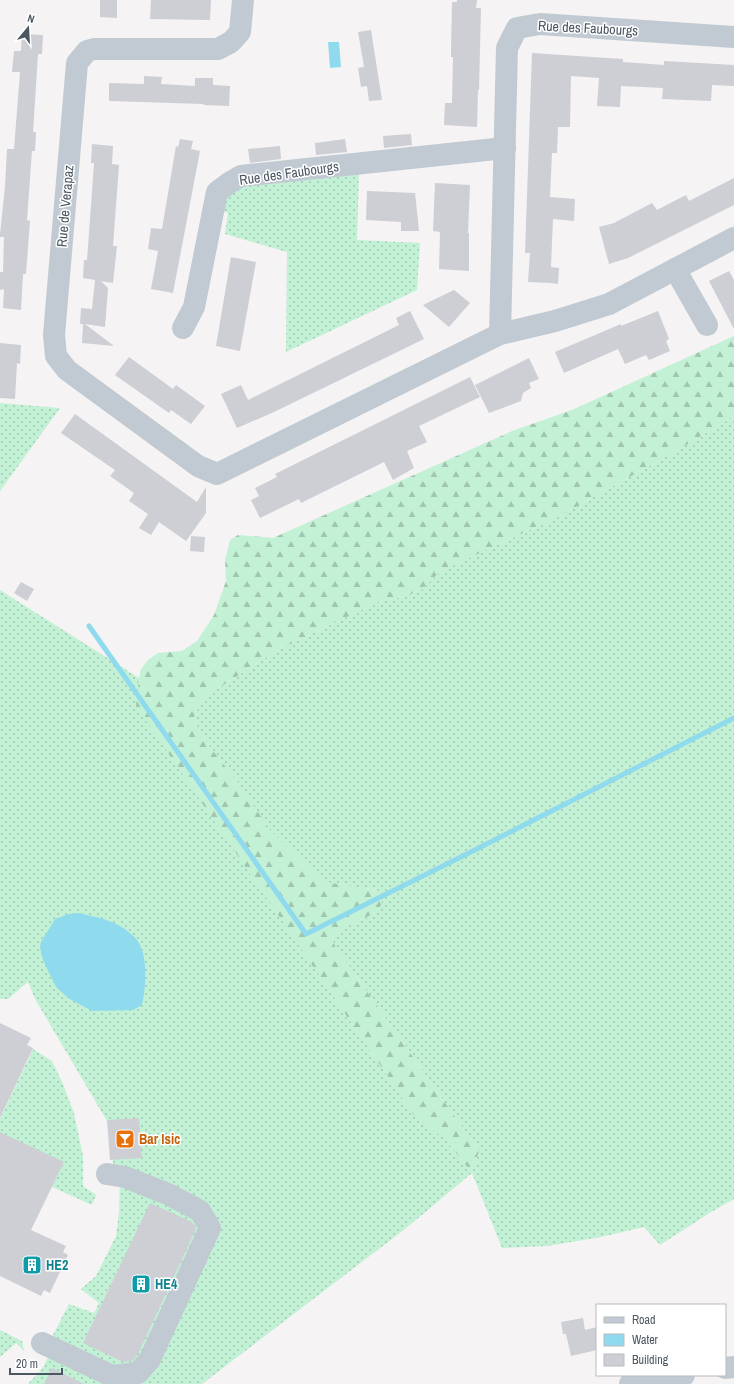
<svg xmlns="http://www.w3.org/2000/svg" width="734" height="1384" viewBox="0 0 734 1384" font-family="'Archivo Narrow',sans-serif">
<style>
.grass{fill:url(#grass-dots)}
.forest{fill:url(#forest-firs)}
.water{fill:#90daee}
.lines{fill:none;stroke-linecap:round;stroke-linejoin:round}
.stream{stroke:#90daee;stroke-width:5}
.building{fill:#cdcfd5}
.minor{stroke:#c1cad2;stroke-width:22}
.labels{text-anchor:middle;dominant-baseline:central;stroke-width:3;stroke-linejoin:round;paint-order:stroke}
.street-label{font-size:14px;fill:#4a5661;stroke:#fff}
.food-label{font-size:14px;font-weight:bold;fill:#c56008;stroke:#fff;text-anchor:start}
.culture-label{font-size:14px;font-weight:bold;fill:#0d838f;stroke:#fff;text-anchor:start}
</style>
<defs>
<pattern id="grass-dots" width="8" height="8" patternUnits="userSpaceOnUse"><rect width="8" height="8" fill="#c3f1d5"/><path d="M2 2h.1M6 6h.1" fill="none" stroke="#a0c6b0" stroke-width="1.8" stroke-linecap="round"/></pattern>
<pattern id="forest-firs" width="22" height="20" patternUnits="userSpaceOnUse"><rect width="22" height="20" fill="#c3f1d5"/><path d="M5 1l3.5 6h-7zM16 11l3.5 6h-7z" fill="#a0c6b0"/></pattern>
</defs>
<rect width="100%" height="100%" fill="#f5f3f3"/>
<g class="grass">
<polygon points="359,172 357,240 420,243 417,290 286,352 287,252 225,234 228,213 223,211 226,193 233,187"/>
<polygon points="0,403 60,408 0,491"/>
<polygon points="734,416 734,1199 711,1212 660,1245 644,1227 601,1237 547,1246 502,1248 472,1173 405,1229 202,1384 28,1384 42,1369 55,1344 53,1335 69,1304 94,1313 99,1303 81,1289 96,1276 116,1236 119,1213 120,1180 114,1170 107,1121 35,999 28,982 8,999 0,999 0,590 139,678 137,706 414,1115 445,1139 472,1173 479,1151 335,946 332,937 337,931 375,913 377,890 325,882 269,830 239,784 207,743 193,719 203,698 278,650 378,602 403,597 421,590 441,571 556,518 678,450"/>
<polygon points="33,1049 52,1061 62,1082 74,1113 83,1156 83,1186 96,1195 92,1205 52,1187 63,1163 0,1133 0,1119"/>
<polygon points="0,1330 22,1341 24,1351 16,1343 0,1357"/>
</g>
<polygon class="forest" points="734,336 734,416 678,450 556,518 441,571 421,590 403,597 378,602 278,650 203,698 193,719 207,743 239,784 270,830 325,882 377,890 383,898 380,907 375,913 337,931 332,937 335,946 479,1151 472,1173 445,1139 414,1115 136,706 139,678 141,669 148,660 158,653 182,651 197,641 214,615 226,581 225,560 230,540 238,535 273,538 512,431 572,410"/>
<g class="water">
<polygon points="328,42 339,42 341,67 330,68"/>
<path d="M79 913C89 916 100 917 109 921 119 924 134 934 139 943 148 959 146 987 142 1005L133 1010 92 1011 68 998 56 987 43 960 40 947 41 942 55 919 69 914Z"/>
</g>
<g class="lines">
<polyline class="stream" points="89,626 306,934 465,855 734,718"/>
</g>
<g class="building">
<polygon points="100,0 117,0 117,18 100,17"/>
<polygon points="151,0 211,0 210,20 150,19"/>
<polygon points="457,0 477,0 476,8 481,8 479,90 478,90 477,127 444,125 445,103 452,103 453,57 451,57 451,50 452,2 457,2"/>
<polygon points="371,30 382,100 369,101 367,86 361,87 358,68 364,67 358,32"/>
<polygon points="22,34 43,35 42,54 38,54 33,132 36,132 35,151 32,151 27,220 30,221 26,274 23,274 21,310 3,308 4,289 0,290 0,272 3,272 4,237 0,237 0,234 5,186 7,149 14,149 20,72 12,72 14,51 21,51"/>
<polygon points="532,53 623,59 623,62 664,65 664,61 734,65 734,86 712,85 711,101 662,99 663,88 621,86 620,107 597,106 599,78 571,76 570,127 558,127 557,153 552,153 550,197 575,199 574,221 553,219 551,267 559,268 558,284 551,283 528,282 530,253 525,253"/>
<polygon points="144,76 162,77 161,84 195,86 195,78 213,78 213,85 230,86 229,106 204,105 203,104 109,101 109,83 144,84"/>
<polygon points="411,134 412,145 384,148 383,136"/>
<polygon points="180,139 193,141 191,149 200,151 173,293 151,289 158,251 148,249 151,228 162,229 176,146 178,147"/>
<polygon points="345,139 347,152 316,155 315,143"/>
<polygon points="92,144 113,146 112,164 119,165 113,246 117,246 113,283 101,281 108,288 105,327 85,324 114,346 82,343 83,324 80,324 81,308 92,309 95,280 83,278 84,260 87,260 89,233 94,163 91,163"/>
<polygon points="280,146 281,159 250,163 248,149"/>
<polygon points="734,178 734,205 628,258 609,264 599,227 614,223 652,203 657,210 686,195 689,201"/>
<polygon points="435,183 470,185 468,233 469,233 469,271 439,269 440,232 433,231"/>
<polygon points="367,191 415,193 419,231 401,231 401,222 366,220"/>
<polygon points="231,257 256,262 240,351 216,346"/>
<polygon points="729,271 734,280 734,329 709,281"/>
<polygon points="454,290 470,303 449,327 423,305"/>
<polygon points="410,311 424,339 274,412 237,428 221,394 241,385 248,400 399,325 396,318"/>
<polygon points="658,311 669,339 666,341 670,351 649,360 646,355 625,364 618,349 564,373 555,352 621,324 621,326"/>
<polygon points="0,343 21,345 20,364 17,363 15,399 0,398"/>
<polygon points="129,357 173,389 176,385 205,406 191,424 171,410 169,413 115,375"/>
<polygon points="529,358 539,379 529,383 531,388 523,393 521,401 489,413 475,385"/>
<polygon points="470,377 480,397 419,426 427,442 407,451 414,468 393,480 384,462 301,503 299,499 260,518 251,500 259,496 255,488 277,477 275,474"/>
<polygon points="75,414 197,502 206,487 206,513 186,541 159,522 151,535 139,528 148,514 129,501 134,493 110,476 115,470 61,433"/>
<polygon points="191,536 205,537 204,552 190,551"/>
<polygon points="21,582 34,589 27,601 14,593"/>
<polygon points="0,1023 31,1038 27,1045 33,1048 0,1118"/>
<polygon points="139,1118 142,1158 110,1160 107,1120"/>
<polygon points="0,1132 64,1162 31,1230 66,1246 63,1252 68,1255 50,1293 44,1290 41,1296 0,1276"/>
<polygon points="150,1203 192,1222 196,1229 138,1354 132,1361 123,1362 83,1343"/>
<polygon points="583,1318 585,1330 597,1327 597,1350 571,1356 566,1334 563,1334 561,1322"/>
<polygon points="52,1368 84,1384 44,1384"/>
</g>
<g class="lines">
<g class="minor">
<polyline points="243,0 240,32 231,42 218,49 94,49 87,51 77,63 54,335 56,356 67,370 198,466 217,474 500,334 555,321 609,304 734,238"/>
<polyline points="675,269 707,325"/>
<polyline points="183,328 194,307 217,192 229,183 241,176 505,148"/>
<polyline points="500,334 507,48 517,28 540,24 734,37"/>
<polyline points="42,1343 112,1376 138,1373 150,1359 210,1228 200,1211 170,1195 125,1177 107,1174"/>
<polyline points="725,1368 734,1367"/>
<polyline points="630,1384 684,1375"/>
</g>
</g>
<defs>
<symbol id="bar-square" viewBox="-11 -11 22 22"><rect x="-9" y="-9" width="18" height="18" rx="4" fill="#e8710a" stroke="#fff"/><path d="M-6-5H6L.8 .8V4.5H3.5V6h-7V4.5H-.8V.8Z" fill="#fff"/></symbol>
<symbol id="building-square" viewBox="-11 -11 22 22"><rect x="-9" y="-9" width="18" height="18" rx="4" fill="#0f9aa8" stroke="#fff"/><path d="M-4-6H4V6H1V3H-1V6H-4ZM-2.5-4.3h1.7v1.8h-1.7ZM.8-4.3h1.7v1.8H.8ZM-2.5-1h1.7V.8h-1.7ZM.8-1h1.7V.8H.8Z" fill="#fff"/></symbol>
</defs>
<g fill-rule="evenodd">
<use href="#bar-square" x="114" y="1128" width="22" height="22"/>
<use href="#building-square" x="21" y="1254" width="22" height="22"/>
<use href="#building-square" x="130" y="1273" width="22" height="22"/>
</g>
<g class="labels">
<g class="street-label">
<text transform="translate(588 28) rotate(3)">Rue des Faubourgs</text>
<text transform="translate(289 173) rotate(-8)">Rue des Faubourgs</text>
<text transform="translate(65 206) rotate(-85)">Rue de Verapaz</text>
</g>
<g class="food-label">
<text x="139" y="1139">Bar Isic</text>
</g>
<g class="culture-label">
<text x="46" y="1265">HE2</text>
<text x="155" y="1284">HE4</text>
</g>
</g>
<rect x="596" y="1304" width="130" height="72" fill="#ffffff" stroke="#b7bbc0"/>
<rect x="604" y="1317" width="20" height="6" fill="#c1cad2" stroke="#b7bbc0"/>
<text x="632" y="1324" font-size="12" fill="#4a5661">Road</text>
<rect x="604" y="1334" width="20" height="12" fill="#90daee" stroke="#b7bbc0"/>
<text x="632" y="1344" font-size="12" fill="#4a5661">Water</text>
<rect x="604" y="1354" width="20" height="12" fill="#cdcfd5" stroke="#b7bbc0"/>
<text x="632" y="1364" font-size="12" fill="#4a5661">Building</text>
<g transform="translate(28 28) rotate(18)" stroke="#ffffff" stroke-width="3" paint-order="stroke">
<path d="M0-3L7 15L0 10L-7 15Z" fill="#4a5661"/>
<text y="-6" font-size="11" font-weight="bold" text-anchor="middle" fill="#4a5661">N</text>
</g>
<path d="M10 1368v6h52v-6" fill="none" stroke="#4a5661" stroke-width="2"/>
<text x="16" y="1368" font-size="12" fill="#4a5661" stroke="#ffffff" stroke-width="3" paint-order="stroke">20 m</text>
</svg>
